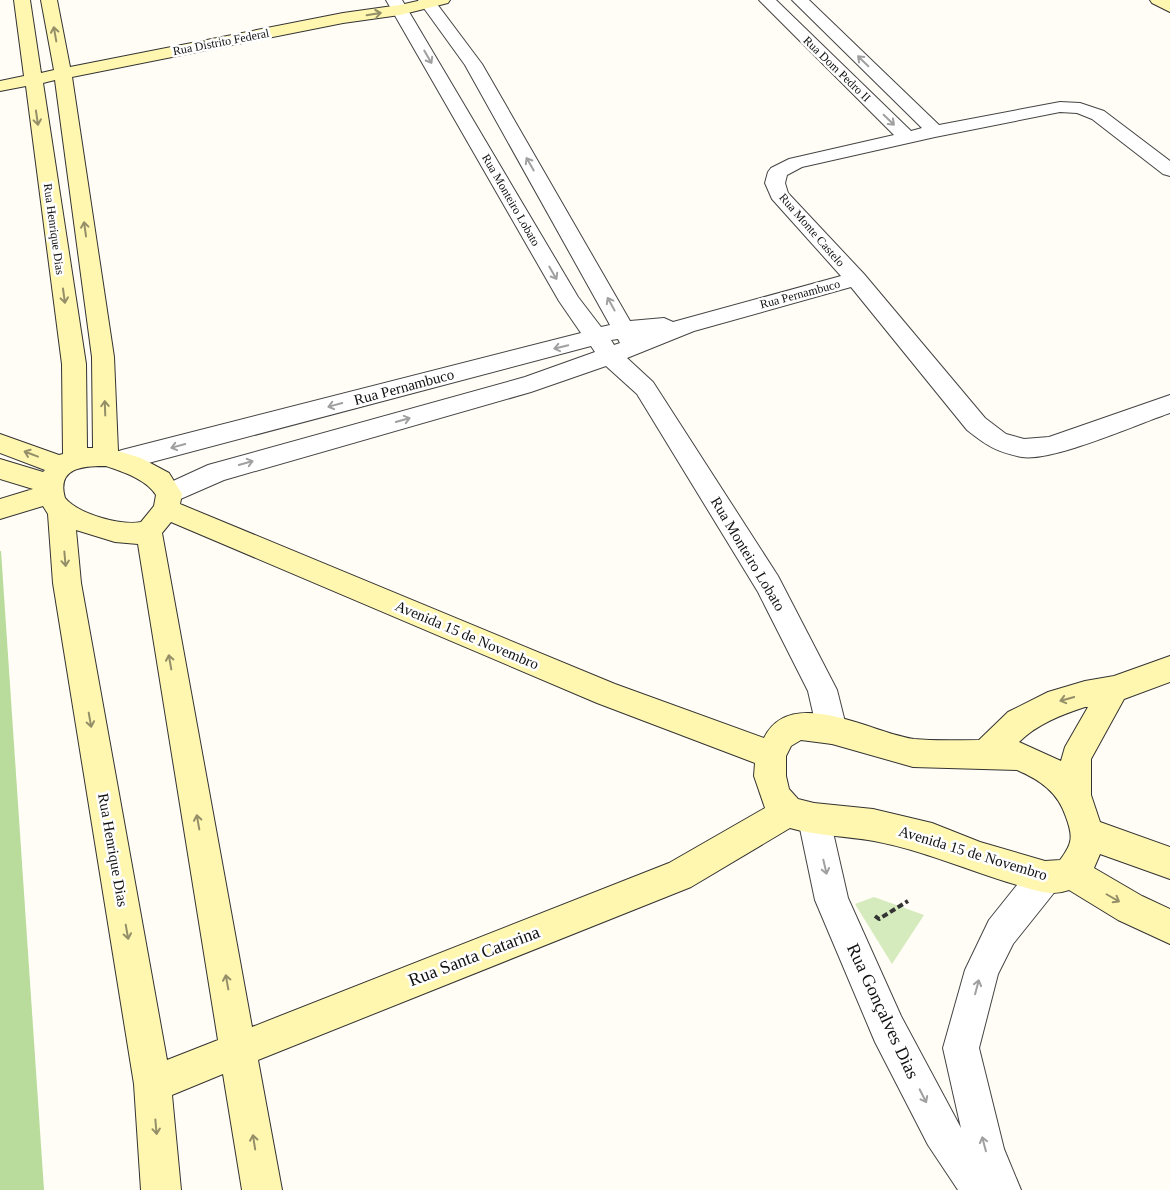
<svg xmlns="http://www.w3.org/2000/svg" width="1170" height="1190" viewBox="0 0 1170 1190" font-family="Georgia,serif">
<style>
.green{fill:#d5ebbd}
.forest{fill:#b9dc9c}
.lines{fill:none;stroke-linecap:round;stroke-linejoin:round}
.street-casing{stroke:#444;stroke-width:2}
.secondary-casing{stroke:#333;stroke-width:2}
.path{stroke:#333;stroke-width:4;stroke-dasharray:6 3;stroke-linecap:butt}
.street{fill:#fff;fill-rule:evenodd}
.secondary{fill:#fff6b0;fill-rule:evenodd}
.oneway{stroke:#948f68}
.oneway2{stroke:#a0a0a0}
.labels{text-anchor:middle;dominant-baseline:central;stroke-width:5;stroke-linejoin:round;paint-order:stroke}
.far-street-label{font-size:12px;fill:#111;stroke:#fff}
.street-label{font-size:15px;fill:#111;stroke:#fff}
.near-street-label{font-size:18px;fill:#111;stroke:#fff}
</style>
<rect width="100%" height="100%" fill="#fffdf5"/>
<polygon class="green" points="874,897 924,915 892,964 855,904"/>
<polygon class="forest" points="0,551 1,551 44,1190 0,1190"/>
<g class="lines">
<defs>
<g id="street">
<path d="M386 0H402L578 297 601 327 610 325 465 65 418 0H434L482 64 630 321 664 318 673 322 841 276 772 199 765 183 768 172 771 168 789 159 894 135 759 0H776L911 131 922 128 792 0H809L939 125 1060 102 1080 103 1104 111 1170 161V176L1163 174 1092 119 1077 113 1060 112 935 137 802 167 787 175 785 183 788 193 864 274 985 418 1006 434 1024 439 1049 437 1170 395V413C1138 424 1052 462 1022 457 997 452 987 446 967 430L851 287 694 331 627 358 653 382 778 576 837 690 847 730 843 740 832 744 821 740 817 730 808 691 758 592 637 394 606 366 531 392 224 480 169 504 160 501 156 494 160 487 208 465 525 377 595 352 591 346 122 470 113 467 110 460 113 453 122 450 581 333 559 301ZM618 339 620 343 614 345 611 340Z"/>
<polygon points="814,803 825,808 830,819 848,898 901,1016 961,1128 943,1048 965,970 989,920 1033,865 1045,861 1057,865 1061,877 1057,889 1013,944 998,974 979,1048 1004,1149 1021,1190 958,1190 928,1145 875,1042 815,900 798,819 803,808"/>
</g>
<g id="secondary">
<path d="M14 0H30L41 73 54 70 41 0H57L70 67 343 13 400 5 422 0H450L448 3 400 15 343 23 72 77 114 357 118 451 141 458 169 473 182 494 180 504 615 684 764 738C790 684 872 733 914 739 935 741 957 740 979 740L1008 712 1048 692 1085 681 1114 676 1170 656V682L1124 699 1091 759V795L1100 822 1170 847V879L1100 854 1094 868 1142 896 1170 909V944L1118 920 1069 890C1050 897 1035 890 1017 885 969 871 923 850 874 841 846 836 818 836 790 828L691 887 258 1060 282 1190H242L223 1074 172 1095 181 1190H141L134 1084 53 583 48 514 43 506 0 519V499L33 489 0 479V459L43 472 45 470 0 453V434L59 455 63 454 62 364 26 86 0 91V81L24 76ZM55 80 92 357 93 448H87L86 364 43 83ZM106 466C123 472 146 479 156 495L154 506 141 522C121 526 78 514 65 498 56 467 84 466 106 466ZM171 522 597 703 755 763 754 776 765 808 669 863 252 1027 162 533ZM76 530 115 542 138 544 218 1040 167 1060 81 583ZM1085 707H1088L1065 747 1061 761 1019 742C1037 724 1061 715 1085 707ZM801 740 832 744 913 767 1017 770C1040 780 1058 792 1066 817 1073 836 1073 843 1060 860L1045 861 980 842 932 823 873 809 814 803 798 799 789 789 786 776V756L791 746Z"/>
<polygon points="1150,0 1170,0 1170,12 1152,3"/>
</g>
</defs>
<use href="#street" class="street-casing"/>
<use href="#secondary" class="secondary-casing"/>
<polyline class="path" points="875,916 879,919 908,901"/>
<use href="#street" class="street"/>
<use href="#secondary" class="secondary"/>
</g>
<defs><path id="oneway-shaft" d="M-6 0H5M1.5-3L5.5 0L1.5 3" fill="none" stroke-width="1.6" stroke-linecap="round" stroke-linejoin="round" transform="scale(1.25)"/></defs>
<g class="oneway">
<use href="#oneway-shaft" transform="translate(374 14) rotate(-9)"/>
<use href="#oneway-shaft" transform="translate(55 34) rotate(-100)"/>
<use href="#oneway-shaft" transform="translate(37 118) rotate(82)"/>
<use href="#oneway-shaft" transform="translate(85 229) rotate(-98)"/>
<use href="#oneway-shaft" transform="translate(64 296) rotate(82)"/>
<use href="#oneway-shaft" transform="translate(105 408) rotate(-92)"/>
<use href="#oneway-shaft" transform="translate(31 454) rotate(-159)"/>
<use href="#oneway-shaft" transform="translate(65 559) rotate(85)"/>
<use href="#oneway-shaft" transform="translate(170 662) rotate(-100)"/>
<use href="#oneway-shaft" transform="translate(1067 699) rotate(164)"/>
<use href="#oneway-shaft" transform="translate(90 720) rotate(80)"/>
<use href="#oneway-shaft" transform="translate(198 822) rotate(-100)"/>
<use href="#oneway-shaft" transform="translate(1113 898) rotate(30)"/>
<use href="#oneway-shaft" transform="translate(127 932) rotate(80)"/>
<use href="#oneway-shaft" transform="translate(227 982) rotate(-100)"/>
<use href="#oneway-shaft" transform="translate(156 1127) rotate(85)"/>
<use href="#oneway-shaft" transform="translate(254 1142) rotate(-99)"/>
</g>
<g class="oneway2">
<use href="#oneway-shaft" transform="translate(428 57) rotate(60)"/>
<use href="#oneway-shaft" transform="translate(863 61) rotate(-136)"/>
<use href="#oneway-shaft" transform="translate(889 120) rotate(44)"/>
<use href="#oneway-shaft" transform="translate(530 164) rotate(-120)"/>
<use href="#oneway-shaft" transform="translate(553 273) rotate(60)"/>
<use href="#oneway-shaft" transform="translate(611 304) rotate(-119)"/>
<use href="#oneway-shaft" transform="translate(561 347) rotate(166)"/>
<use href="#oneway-shaft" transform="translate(335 405) rotate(165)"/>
<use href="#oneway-shaft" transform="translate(403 420) rotate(-16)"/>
<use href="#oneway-shaft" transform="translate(178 446) rotate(165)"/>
<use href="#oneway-shaft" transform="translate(246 463) rotate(-16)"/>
<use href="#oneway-shaft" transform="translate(825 867) rotate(77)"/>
<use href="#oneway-shaft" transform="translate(977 987) rotate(-75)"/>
<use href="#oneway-shaft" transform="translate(923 1096) rotate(63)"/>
<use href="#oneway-shaft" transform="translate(984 1144) rotate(-105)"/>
</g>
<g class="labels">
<g class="far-street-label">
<text transform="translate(221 42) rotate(-11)">Rua Distrito Federal</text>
<text transform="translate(837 69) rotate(44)">Rua Dom Pedro II</text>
<text transform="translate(511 200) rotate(60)">Rua Monteiro Lobato</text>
<text transform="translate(54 229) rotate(82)">Rua Henrique Dias</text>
<text transform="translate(812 230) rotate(49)">Rua Monte Castelo</text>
<text transform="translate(800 294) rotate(-15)">Rua Pernambuco</text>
</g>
<g class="street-label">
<text transform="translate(404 387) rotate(-15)">Rua Pernambuco</text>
<text transform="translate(748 554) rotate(59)">Rua Monteiro Lobato</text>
<text transform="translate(467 635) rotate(23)">Avenida 15 de Novembro</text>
<text transform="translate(113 850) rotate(80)">Rua Henrique Dias</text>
<text transform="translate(973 853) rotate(17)">Avenida 15 de Novembro</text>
</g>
<g class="near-street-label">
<text transform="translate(474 956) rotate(-21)">Rua Santa Catarina</text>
<text transform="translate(883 1011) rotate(65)">Rua Gonçalves Dias</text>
</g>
</g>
</svg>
